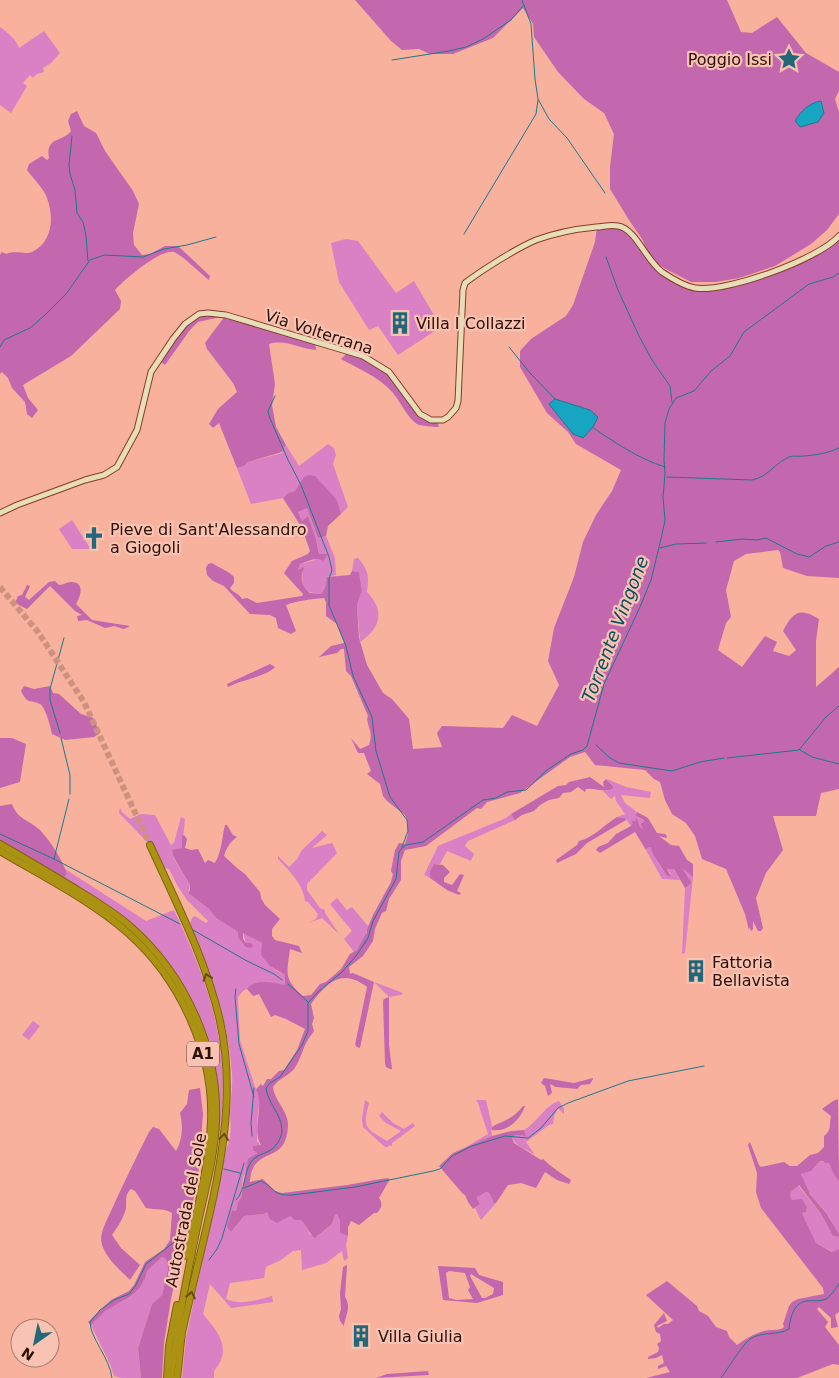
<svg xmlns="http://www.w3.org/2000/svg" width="839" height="1378" viewBox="0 0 839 1378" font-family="'DejaVu Sans',sans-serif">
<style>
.green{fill:#d981c4}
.forest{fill:#c368ae;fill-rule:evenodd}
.water{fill:#17a5c2;stroke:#1e788a}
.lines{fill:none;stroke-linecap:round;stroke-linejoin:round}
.stream{stroke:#1e788a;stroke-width:1}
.highway-tunnel{stroke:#cf917f;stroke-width:6;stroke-dasharray:6 3;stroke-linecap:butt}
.secondary-casing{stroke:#873b26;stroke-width:7}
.highway-casing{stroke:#7f640e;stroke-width:8}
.secondary{stroke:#e6deb8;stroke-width:5}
.highway{stroke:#ab9213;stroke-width:6}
.oneway{stroke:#664a0c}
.labels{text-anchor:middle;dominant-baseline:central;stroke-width:4.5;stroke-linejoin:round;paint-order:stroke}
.shield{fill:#f9c3b3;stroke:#6b453a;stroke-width:1}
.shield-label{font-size:15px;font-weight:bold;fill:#2e0f06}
.poi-label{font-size:16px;fill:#2e0f06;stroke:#f9c3b3;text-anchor:start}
.street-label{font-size:16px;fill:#2e0f06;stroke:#f9c3b3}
.water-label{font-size:18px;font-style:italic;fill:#055160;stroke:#f9c3b3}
</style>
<rect width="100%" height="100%" fill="#f7b19d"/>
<g class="green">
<path d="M0 27C8 33 16 39 19 48L44 31 60 53 51 63 43 68 44 72 37 74 33 78 30 75 23 83 27 86 11 113 0 105Z"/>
<polygon points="346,239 358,241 396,293 414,281 441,327 398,355 378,326 369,330 339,282 331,243"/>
<polygon points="328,444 334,448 336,455 333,464 348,507 341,514 337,500 298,487 295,491 288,493 283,498 251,504 237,468 244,466 248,462 282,453 286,445 299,466"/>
<path d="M307 508 318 538 326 536 335 558 336 575 327 577 325 588 321 594C299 592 302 586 303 567L298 570 300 564C309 562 320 559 327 554H319L316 539 308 516 302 521 298 512Z"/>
<polygon points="72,520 90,548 88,549 72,549 59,529"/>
<path d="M358 558C369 571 369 576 367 592 385 611 381 628 360 642L357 605 362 589 359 572 352 571 354 559Z"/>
<polygon points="607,779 626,787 651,792 650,798 621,795 625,803 637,812 635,813 639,818 645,821 642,825 644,830 640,827 637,819 631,826 625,818 617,817 625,814 616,801 615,796 611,799 603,791 609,790 613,786"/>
<path d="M120 808 122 812 130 819 141 814 155 815 171 845 174 843 181 817 185 819 182 848 172 851 173 857 190 885 188 893 209 909 216 918 238 932 246 943 243 932 262 943C262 959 270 969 285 975L286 985C271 986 245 981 238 998L240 1040 255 1087 260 1097 257 1123V1141L261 1146 248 1165 243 1178 241 1198 238 1202 236 1211 232 1210 231 1232 244 1216 264 1214 267 1212C275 1214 299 1215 304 1222 306 1225 308 1230 309 1234L318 1236 332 1224 335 1215 337 1214 340 1221V1233L348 1236 346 1245 348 1258 344 1261 342 1251 326 1263 302 1270 301 1250 293 1251 281 1260 266 1267 264 1278 230 1283 226 1299C242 1306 257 1300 272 1296L273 1302 231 1308 210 1284 203 1314C218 1332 233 1349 214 1371V1378H182L186 1338 226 1150C231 1138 231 1129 230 1116 230 1102 233 1088 232 1074 228 1017 211 975 190 923L192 918 195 916 206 923 208 921 187 900 177 885 169 869 164 868 150 845 119 813Z"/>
<polygon points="511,814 515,820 468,841 465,846 474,854 471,861 447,851 440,864 434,864 430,871 430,878 424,875 438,846 506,818"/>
<path d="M322 831 327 835 312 848 332 843 337 853 307 884V890L320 908 325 910V913L339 934 322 918 308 923 316 919 318 914 308 902 305 901C304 886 289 870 278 859V856L289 867 297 859 302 850Z"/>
<polygon points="651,847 660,866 666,875 671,874 667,869 674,869 680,880 662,879 646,850 647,848"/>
<polygon points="682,868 693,877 685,953 682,954 685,888 692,883"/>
<path d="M65 869 146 921 174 910C212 991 231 1047 219 1137H217L218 1112 186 990 143 935 63 879 67 874Z"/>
<path d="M337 898 347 910 352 907 368 926C366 935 362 947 354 952L344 939 352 931 330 904Z"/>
<polygon points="374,982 403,993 401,995 389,997"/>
<polygon points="33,1021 40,1026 29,1040 22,1035"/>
<path d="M365 1100 369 1103C362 1129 366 1128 387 1141L401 1131 386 1123 379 1116 382 1112 393 1123 404 1129 413 1123 415 1126 392 1143V1146L389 1145 388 1147H385L363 1127 362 1119Z"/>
<polygon points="476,1100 486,1100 492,1126 491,1128 492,1136 461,1150 488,1134 478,1103"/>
<path d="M559 1101 564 1109V1114L558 1108 554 1116 553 1124 549 1125 526 1142 535 1155C526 1149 517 1147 512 1138L515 1135 526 1136 524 1130C537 1123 545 1105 559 1101Z"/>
<path d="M820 1161 829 1163 834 1175 839 1181V1234C834 1226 830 1217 824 1210 814 1199 804 1188 801 1173L813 1169Z"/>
<path d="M798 1185 821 1214 833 1236 839 1237V1249L833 1252 816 1243 802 1213 807 1210C807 1201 799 1200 792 1200L790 1196 791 1192Z"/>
<polygon points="486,1192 489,1193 494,1203 496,1203 481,1220 475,1208 480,1204 476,1199 479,1195"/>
<polygon points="162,1257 166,1259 168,1269 162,1295 152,1304 138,1348 141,1378 121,1378 114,1376 110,1364 91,1325 104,1311 131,1296 139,1289 145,1279 147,1271"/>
</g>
<g class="forest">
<polygon points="355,0 727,0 741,32 752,33 777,17 806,53 839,72 839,91 835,99 839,112 839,214 827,230 811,244 775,266 739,278 716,282 691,282 660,266 650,256 642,239 629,220 610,189 610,167 614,134 604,113 584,99 558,72 534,37 533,24 523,8 493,38 453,54 430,54 419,49 402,50 391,41"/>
<path d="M77 111 84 126 96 133 105 151 133 191 139 204 133 233 134 245 142 255 150 254 165 246H178L210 276 209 280C201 274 182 255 174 252 161 248 124 280 115 290L121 301 120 309 71 356 23 385 28 398 38 410 32 418 27 414 25 402 12 388 8 378 2 372 0 374V255L2 252 6 254C17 250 25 255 32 252 53 242 54 217 47 198 45 190 32 177 27 170L29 164 42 156 47 160 49 158C45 137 63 142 71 131L68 121 71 114Z"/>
<path d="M597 227 624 228 662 272 695 288 741 281 807 256 839 236V578L807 576 783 568 780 552 778 550 746 554 734 561 726 590 731 617 726 623 718 650 742 667 765 636 777 642 773 651 789 656 796 650 783 631C793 612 799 607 819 619L816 641V687L839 667V789L821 793 816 816H773L783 850 766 873 756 898 763 928 761 931H758L753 921V929L751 931 749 927V930L745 914 726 869 702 859 695 836 686 823 672 814 665 800 660 782 654 779 645 770 595 765 585 752 570 757 520 793 487 802 481 809 477 808 426 846 405 850 401 861V880L389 899 386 911 382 913 375 929 373 941 363 956 349 967 350 974 353 973 374 982 360 1048 357 1047 355 1045 367 987C342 968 327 982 311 1004L314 1018 312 1024 314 1031 312 1034C303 1044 302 1058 294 1069 288 1076 278 1079 273 1087 274 1100 289 1112 288 1126 286 1167 252 1144 250 1182L263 1179 275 1191 282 1193 347 1185 387 1178 390 1179 379 1198C383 1203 382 1208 377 1213H374L359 1225 351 1221 348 1227V1236L340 1233V1221L337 1214 335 1215 332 1224 315 1238C308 1233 307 1225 301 1220H295L290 1216 277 1223 270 1219 267 1212 264 1214 244 1216 231 1232 227 1226 232 1210 236 1211 238 1202 241 1198 248 1159 257 1153 253 1150V1146L261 1145C251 1129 265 1107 256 1089L261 1084 263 1086 267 1079H271L279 1071 284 1070 297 1050 305 1029 286 1019 275 1015 271 1017 259 994 253 996 247 989C256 978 272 983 285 985V975L270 966 261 955 262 943 243 933V939L246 943H251L253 946 251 948 246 947 238 937V932L216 918 209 909 188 893 190 890V885L173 856 172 850 182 848V836L184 835 187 839 185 848 191 850 198 849 205 863 208 860 215 863C222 851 222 837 225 825H227L233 835 237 837C231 841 226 848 224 856L237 868 245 874 260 892 261 898 265 905 280 919 272 929V936L275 940 299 946 302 953 290 949C287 974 283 978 303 996L311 995 320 984 326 982 341 969 350 954 357 950 367 932V929L373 915 391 882 393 874 391 871 395 850 399 843 405 844 408 834 407 820 405 815 387 801 383 796 380 784 367 774 371 771 364 753H358L351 738 360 749 369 745C373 733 369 730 367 719L368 716 351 676 346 671 344 649H341L337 653 319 657 331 646 344 643 337 624 326 616V602L324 598C311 599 297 601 286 605L296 631 291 634 278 628 276 618 270 615 250 614 224 586 213 581 207 575 206 568 208 564 212 563C219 568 229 571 234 577V583L230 588C233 593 239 593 242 599L247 598 257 603 302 596 303 594 284 573 292 561 308 554 310 551 302 528 283 498 288 493 295 491 304 477 309 475 315 476 337 500 341 514 328 526 326 536 318 538 307 508 298 512 302 521 308 516 316 539 319 554H328L323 561C317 556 307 562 300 564L298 570 303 567 304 568C300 578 301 587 310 593L321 594 325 588 327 577 350 575 352 571 359 572 362 590 357 605 359 638 367 665 383 693 392 699 409 719 413 749 442 747 437 733 442 726 503 728 512 715 537 726 559 685 548 661 554 628 574 577 583 542 596 515 612 491 621 470 576 444 568 432 547 413 520 367V351L531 339 566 316 573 305 595 242Z"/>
<path d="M208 313 226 315 315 342 316 350C300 349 286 339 269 344L275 384 272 405 276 427 286 445 282 452 248 462 244 466 237 468 219 423 213 428 209 424 218 409 237 392 233 383 207 349 205 343 225 316 198 322 190 330 165 365 158 360C171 342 184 317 208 313Z"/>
<path d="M348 352 381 366 420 414 437 421 439 427C434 427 421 426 417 424 408 419 400 401 393 393 379 377 359 369 341 359Z"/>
<path d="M55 581 59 585C63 585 67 582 71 582 85 582 81 596 76 604L92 620 130 626 124 629 114 626 105 628 87 620 78 621 77 616 82 615 75 611 50 586 27 609 15 603 18 596 22 595 27 585 30 586 25 597 29 600 49 582Z"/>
<path d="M270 664 275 667C268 676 240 680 228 687L227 684Z"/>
<path d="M24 686 34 689 50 686 53 693 59 694 81 714 93 718 100 733 94 737 65 740 52 734C51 728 45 706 40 704 29 699 28 705 21 691Z"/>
<polygon points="0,738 12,738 26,744 20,782 0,788"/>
<path d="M590 777 604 787 603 782 606 779 613 786V788C604 794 596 787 586 789L585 792 578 787 571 792 563 793 559 798 549 800 540 805 534 811 522 815 515 820 511 814 558 786 566 785 569 782Z"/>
<path d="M12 804C17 819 29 820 40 830 51 842 62 859 67 874L63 879 0 841V806Z"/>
<polygon points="637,812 648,818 657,833 665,834 667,836 666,838 659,836 671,845 679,846 687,860 693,864 693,877 682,868 692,883 685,888 674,869 667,869 671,877 666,875 652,852 651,847 647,848 646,850 635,832 600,853 596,850 598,847 608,843 616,834 631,826 633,823 631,821 635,821 636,819 637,819 640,827 643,829 641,824 645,821 635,815"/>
<path d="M617 817 625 818 626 820 587 843 576 854 557 863 556 860 577 845 579 841C593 838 604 825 617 817Z"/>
<polygon points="434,864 443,865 450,872 444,878 444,882 452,885 460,874 464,875 457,891 461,893 459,895 447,890 430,878 430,871"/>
<polygon points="389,997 389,1045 392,1069 390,1069 386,1067 385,1063 383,1001 384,999"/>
<polygon points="544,1078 574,1083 593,1078 593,1079 590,1084 581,1085 577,1089 556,1087 550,1084 552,1093 548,1096 545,1086 541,1083"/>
<path d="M200 1088 203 1114 198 1179 171 1299 164 1343 162 1378H141L138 1348 152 1304 162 1295 168 1269 166 1259 162 1257 147 1271 145 1279 139 1289 131 1296 105 1311 91 1325 88 1322 111 1300 129 1291 134 1285 145 1262 164 1249 170 1240 172 1213C165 1208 155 1210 146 1208L135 1191 131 1189C123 1196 128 1204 125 1212 122 1220 117 1228 112 1235L121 1248 140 1265 130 1280C120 1270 103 1256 101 1240 101 1230 107 1220 111 1211 123 1184 136 1158 149 1132L153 1127 159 1129 176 1151C183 1139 183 1126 180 1113L187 1104 189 1090Z"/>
<path d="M838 1099 839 1181 834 1175 829 1163H825L823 1161H820L811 1171 801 1174 810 1194 827 1214 839 1234V1237L833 1236 821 1214 799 1185 791 1192 790 1196 792 1200 802 1199 807 1207 806 1212 802 1213 816 1243 832 1252 839 1249V1312L835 1315 838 1327 831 1328V1318L819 1307 817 1309 828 1322 825 1327 839 1345V1365L833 1364 797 1378H646L670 1372 666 1366 658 1369V1366L664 1363 662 1355 656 1358 648 1359V1357L658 1352 659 1348 657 1344 661 1341 660 1334 656 1332 654 1325 664 1313 667 1321 657 1326 658 1328 664 1324H668L673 1320 646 1295 667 1281 697 1306 699 1311 708 1316 716 1327 727 1331 729 1337 737 1345C747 1338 759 1330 772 1330 778 1329 779 1331 784 1327L783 1324 789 1306 792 1302 798 1299 824 1294 823 1288 761 1208 756 1192 757 1173 748 1145 750 1142 759 1165 761 1167 784 1162 790 1166H797L810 1155 818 1153 824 1147V1136C832 1130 829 1125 831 1116L822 1109 833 1101Z"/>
<path d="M523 1106H525C520 1120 508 1132 492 1130L491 1128C495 1124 501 1123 506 1120 513 1117 518 1112 523 1106Z"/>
<path d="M524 1130 526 1136 515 1135 512 1138 514 1143 541 1160 543 1159C551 1167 561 1173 571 1180L569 1184 557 1180 545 1172 536 1188 521 1183 508 1185 496 1203H494L489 1193 486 1192 477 1197V1199L480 1204 473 1209 468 1202 465 1195 463 1194 439 1166 453 1153 492 1136 511 1131Z"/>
<path d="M347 1265 345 1297C352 1307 345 1316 344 1326L340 1321 339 1316 341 1309 340 1293 343 1267Z"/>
<path d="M438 1266 475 1268 479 1275 503 1282V1295L477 1303 443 1300ZM449 1271 465 1273 470 1287 468 1290 473 1299 456 1300 449 1298 446 1273ZM471 1274 494 1288 493 1294 485 1298H482L470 1276Z"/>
<polygon points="428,1371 429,1375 376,1378 387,1374"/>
</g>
<g class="water">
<path d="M821 101 824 113 818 122 800 127 795 121C801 111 809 103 821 101Z"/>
<polygon points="555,399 590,410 598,417 593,427 583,438 573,434 552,408 549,404"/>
</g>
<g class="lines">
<g class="stream">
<polyline points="522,0 531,24 535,79 538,99 549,119 567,138 605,193"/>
<polyline points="392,60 449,51 466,47 483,39 511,20 523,6"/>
<polyline points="72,136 69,165 70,174 75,190 77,213 83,222 86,236 88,261"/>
<polyline points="464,234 536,114 538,100"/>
<polyline points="606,257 618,290 639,336 652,360 670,386 672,402"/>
<polyline points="0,347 4,340 30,328 45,315 66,294 90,260 104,255 143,257 164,249 187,245 216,237"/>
<polyline points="509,347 530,373 555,399"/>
<polyline points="275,396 268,411 269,416 288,460 301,485 329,557 332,570 329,579 329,605 346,646 353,676 372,717 376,751 390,797 407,820 408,831 402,847"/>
<path d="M592 427C614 442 639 459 665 467"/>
<path d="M667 477 752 480C768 477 775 463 789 457 794 455 799 457 804 456 817 455 828 453 839 448"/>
<polyline points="716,542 742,539 757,540 766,538 797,554 809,557 826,546 839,542"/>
<polyline points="660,548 676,544 706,543"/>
<polyline points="60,733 50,700 50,689 64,638"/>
<polyline points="61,738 70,775 70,794"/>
<polyline points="596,745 610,758 619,763 672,771 700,762 724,758"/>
<polyline points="800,750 812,757 839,764"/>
<polyline points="727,758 799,750 826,717 839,706"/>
<polyline points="0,834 54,859 180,924"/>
<polyline points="54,859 69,799"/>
<polyline points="193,930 247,961 274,974 282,980"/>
<polyline points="288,984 308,1002"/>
<polyline points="236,989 235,997 239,1044 254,1097"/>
<polyline points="252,1136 251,1123 254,1088"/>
<polyline points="224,1169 240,1173"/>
<path d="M244 1188 261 1181C275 1188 273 1196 292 1195L355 1187 433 1171 440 1169 452 1156 472 1146 505 1136 528 1138 541 1128 558 1108 568 1103 628 1081 704 1066"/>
<path d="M236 1200C246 1190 243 1174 251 1162 257 1153 270 1154 276 1145 293 1124 268 1107 266 1088L270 1083 280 1077 302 1045 308 1031V1003L318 992 342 972 356 956 368 938 373 921 396 879 399 852 402 848 406 845 423 842 483 800 496 798 507 792 526 790 547 770 571 754 583 750 587 746 604 684 640 607 651 580 661 539 665 520 663 497 665 474 664 460 665 423 669 409 676 398 694 391 711 371 730 356 744 332 809 284 833 277 839 273"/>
<polyline points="209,1260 217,1249 222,1238 244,1163"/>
<path d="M112 1378C110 1358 90 1338 90 1322L100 1310 114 1300 129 1294 136 1285 146 1264 177 1240"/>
<path d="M721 1378C727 1370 743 1344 750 1339 762 1331 777 1336 789 1329 790 1318 794 1302 807 1301 814 1300 819 1302 826 1299 831 1296 835 1289 839 1284"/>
</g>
<polyline class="highway-tunnel" points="0,587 38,632 84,702 150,845"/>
<defs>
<path id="secondary" d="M0 513 17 505 85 480 104 475 117 467 137 430 151 372 173 339 185 324 199 314 208 313 226 315 363 356 389 372 420 414 431 420H443L448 417 456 408 458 401 463 290 465 283C482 270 517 248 536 240 555 233 576 229 596 227 603 227 610 224 618 226 636 229 645 259 662 272 671 278 684 286 695 288 726 293 819 259 839 236"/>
<g id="highway">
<path d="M0 844C24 858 48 872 71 886 92 899 113 911 131 927 185 975 219 1048 216 1121 215 1154 206 1186 199 1218 188 1271 177 1324 171 1378"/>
<path d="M150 845C176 902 206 960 220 1021 240 1111 212 1201 192 1289 189 1303 185 1318 182 1333 180 1348 179 1363 177 1378"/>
<path d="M0 851C42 876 92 901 128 933 180 979 214 1052 211 1122 209 1167 196 1212 187 1256"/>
<polyline points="167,1378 169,1346 177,1305"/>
</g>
</defs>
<use href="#secondary" class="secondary-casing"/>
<use href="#highway" class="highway-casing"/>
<use href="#secondary" class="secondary"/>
<use href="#highway" class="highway"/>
</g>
<defs><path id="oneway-chevron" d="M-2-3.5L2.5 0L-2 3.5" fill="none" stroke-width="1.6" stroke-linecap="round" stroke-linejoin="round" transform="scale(1.25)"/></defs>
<g class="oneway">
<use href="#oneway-chevron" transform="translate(207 977) rotate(-110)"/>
<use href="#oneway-chevron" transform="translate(224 1137) rotate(-82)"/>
<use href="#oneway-chevron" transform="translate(191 1295) rotate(-78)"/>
</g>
<defs>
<symbol id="sight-bare" viewBox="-9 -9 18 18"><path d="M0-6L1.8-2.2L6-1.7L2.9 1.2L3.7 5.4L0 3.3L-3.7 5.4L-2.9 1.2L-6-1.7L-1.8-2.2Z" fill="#236879" stroke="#f9c3b3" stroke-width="2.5" paint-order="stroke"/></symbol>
<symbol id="building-bare" viewBox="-9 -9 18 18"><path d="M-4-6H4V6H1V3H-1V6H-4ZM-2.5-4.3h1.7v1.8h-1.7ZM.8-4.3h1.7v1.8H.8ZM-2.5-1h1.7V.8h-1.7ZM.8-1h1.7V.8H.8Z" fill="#236879" stroke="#f9c3b3" stroke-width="2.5" paint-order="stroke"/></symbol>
<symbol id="church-bare" viewBox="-9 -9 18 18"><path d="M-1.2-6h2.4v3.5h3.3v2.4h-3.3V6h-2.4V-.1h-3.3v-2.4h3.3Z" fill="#236879" stroke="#f9c3b3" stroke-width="2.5" paint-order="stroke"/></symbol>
</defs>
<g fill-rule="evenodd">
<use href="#sight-bare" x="773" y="43" width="32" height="32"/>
<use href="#building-bare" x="384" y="307" width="32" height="32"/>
<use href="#church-bare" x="78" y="522" width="32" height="32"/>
<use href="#building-bare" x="680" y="955" width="32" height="32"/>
<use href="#building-bare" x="345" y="1320" width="32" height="32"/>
</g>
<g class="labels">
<rect class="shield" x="187" y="1041.5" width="32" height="25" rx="4"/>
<g class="shield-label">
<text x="203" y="1054">A1</text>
</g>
<g class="poi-label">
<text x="772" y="59" text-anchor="end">Poggio Issi</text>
<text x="416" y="323">Villa I Collazzi</text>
<text x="110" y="529">Pieve di Sant'Alessandro<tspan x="110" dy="18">a Giogoli</tspan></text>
<text x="712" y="962">Fattoria<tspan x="712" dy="18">Bellavista</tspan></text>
<text x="378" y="1336">Villa Giulia</text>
</g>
<g class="street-label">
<text transform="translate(319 332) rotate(18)">Via Volterrana</text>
<text transform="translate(186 1210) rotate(-79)">Autostrada del Sole</text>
</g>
<g class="water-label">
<text transform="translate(615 629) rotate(-69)">Torrente Vingone</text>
</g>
</g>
<g transform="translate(35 1343) rotate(213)"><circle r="24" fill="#f9c3b3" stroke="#a87b6e"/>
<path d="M0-4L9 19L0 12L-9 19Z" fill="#236879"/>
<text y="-8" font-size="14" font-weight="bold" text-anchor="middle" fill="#2e0f06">N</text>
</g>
</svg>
